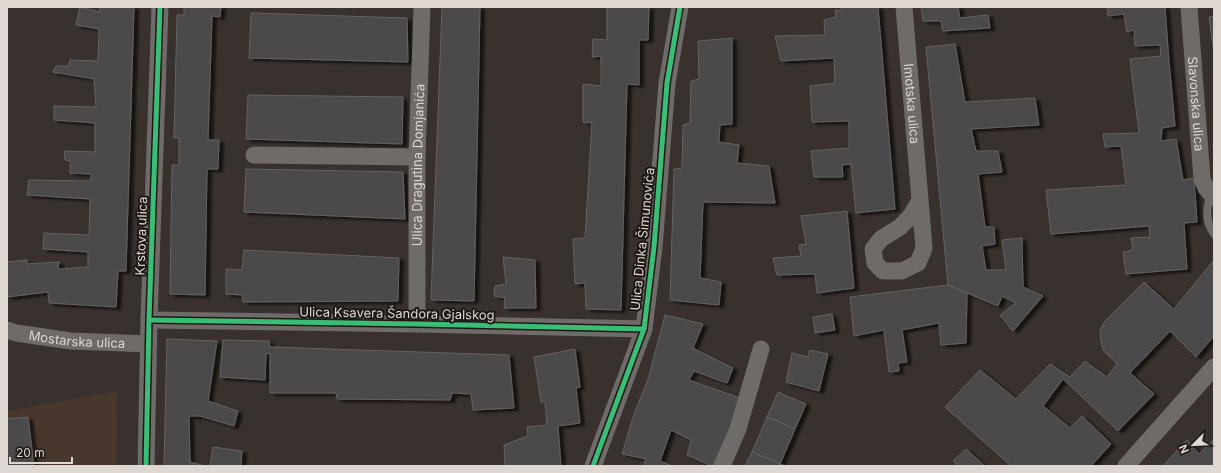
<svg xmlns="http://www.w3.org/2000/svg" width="1221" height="473" viewBox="0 0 1221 473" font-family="Inter,sans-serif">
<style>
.built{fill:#48372d}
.building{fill:#4b4848;stroke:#656263;filter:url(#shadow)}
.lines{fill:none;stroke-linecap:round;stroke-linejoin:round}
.service{stroke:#6e6b69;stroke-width:8}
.minor{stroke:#6e6b69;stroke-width:17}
.cycleway-casing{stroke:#1f1916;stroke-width:8}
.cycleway{stroke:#3abd76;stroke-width:5}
.labels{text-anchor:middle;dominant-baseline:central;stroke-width:4;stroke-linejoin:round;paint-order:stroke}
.street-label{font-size:13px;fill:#dfd7d2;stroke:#1f1916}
</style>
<defs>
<filter id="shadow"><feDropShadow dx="4.5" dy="2.5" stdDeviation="1" flood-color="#0009"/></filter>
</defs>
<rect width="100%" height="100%" fill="#38312d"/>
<polygon class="built" points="117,391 116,466 7,466 7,411"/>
<g class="building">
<polygon points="80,7 100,12 100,7 134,7 126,271 118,271 116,307 49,303 48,292 7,297 7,262 27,260 27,264 59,262 58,269 88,267 88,252 43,249 44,233 89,235 90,199 27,195 29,180 91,181 91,174 70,173 70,161 65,160 64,151 95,152 95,123 54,120 54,106 96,107 94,79 53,72 56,66 69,66 70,60 98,61 99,29 76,25"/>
<polygon points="184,7 221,7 220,17 212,16 208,140 219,140 218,169 207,169 205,295 170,294 172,165 179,165 179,138 174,138 177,15 184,15"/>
<polygon points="442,7 480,7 474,301 431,300"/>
<polygon points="607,7 649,7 648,40 639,40 639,85 627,84 621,310 586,309 585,283 575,284 573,239 585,238 592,123 583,122 583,84 601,86 601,56 592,57 593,39 607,40"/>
<polygon points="841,7 878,7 895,209 856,213 851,164 842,165 843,177 814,177 811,151 849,148 849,121 812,122 810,86 835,83 834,58 781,61 775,36 825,35 824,20 836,17 835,10 841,11"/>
<polygon points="921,7 958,7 960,18 988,15 990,28 943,31 941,21 923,21"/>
<polygon points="1107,7 1165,7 1169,62 1175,126 1162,128 1161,141 1176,139 1183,180 1194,178 1197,222 1184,223 1187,269 1126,274 1123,252 1133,250 1131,238 1150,237 1149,226 1051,234 1046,190 1126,185 1121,146 1105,147 1103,134 1139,133 1130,59 1161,56 1160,45 1135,46 1134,30 1127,32 1124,14 1108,16"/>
<polygon points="251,13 407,18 408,62 249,58"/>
<polygon points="1214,16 1214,51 1209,17"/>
<polygon points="732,38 732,124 720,125 719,142 739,145 737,163 769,166 775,203 703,202 700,278 721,282 719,305 670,300 674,169 682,168 683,125 690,123 691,81 699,79 698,41"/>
<polygon points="955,44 965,102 1035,98 1039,125 971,129 976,151 998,151 1002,172 978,174 985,227 994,227 995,244 982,246 986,270 1006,270 1002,240 1022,238 1023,287 1043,296 1013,331 1000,315 1016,303 1002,296 998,306 948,285 926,47"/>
<polygon points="248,95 403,97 402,144 246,139"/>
<polygon points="246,169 403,172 405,219 244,212"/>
<polygon points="847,211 854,288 817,293 815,274 777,275 773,258 801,256 799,245 806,244 801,216"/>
<polygon points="244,250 399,258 398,301 243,302 242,295 226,294 226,269 242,270"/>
<polygon points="503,257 535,260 536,308 504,308 505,298 494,296 495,286 506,284"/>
<polygon points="1214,260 1214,336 1196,357 1170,331 1130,373 1154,394 1118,431 1063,379 1043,406 1070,428 1082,416 1111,444 1091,466 1011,466 945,407 980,370 1016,399 1050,364 1070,377 1085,361 1107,377 1117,364 1103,350 1101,341 1100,330 1105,321 1144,282 1174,309"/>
<polygon points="948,285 967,293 966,343 941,345 939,323 902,330 907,362 898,363 899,371 889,372 884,330 854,336 850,297"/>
<polygon points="832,314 835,330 815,333 813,317"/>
<polygon points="665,315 703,324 693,348 733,368 727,383 694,371 689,380 740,398 732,427 712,466 687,455 691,440 671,430 660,461 672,466 643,466 646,459 622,454 634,414 648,379"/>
<polygon points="167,339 217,341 208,401 238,411 234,426 200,416 189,416 190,462 205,466 164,466"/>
<polygon points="223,340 269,341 270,347 509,355 514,408 473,410 471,394 452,393 450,400 337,399 336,393 270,393 270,353 266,354 265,380 220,377"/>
<polygon points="575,349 580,387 576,388 580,423 558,426 561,466 505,466 504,445 528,436 527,427 547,425 545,402 541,402 534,357"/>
<polygon points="810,350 828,354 819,391 786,382 792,353 808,357"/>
<polygon points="778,392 806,404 795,429 767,417"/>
<polygon points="28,417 34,466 7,466 7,419"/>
<polygon points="767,417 795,429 780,464 752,452"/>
<polygon points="1214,439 1214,466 1163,466 1187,440 1199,454"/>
<polygon points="213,447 242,451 241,466 210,466"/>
<polygon points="966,449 985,466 958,466 953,461"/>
<polygon points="752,452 780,464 785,466 745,466"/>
</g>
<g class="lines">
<path class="service" d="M1211 194C1206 209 1205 221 1214 234"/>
<g class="minor">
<path id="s1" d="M904 7 924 248 918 263 902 271H883L875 263 873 249 881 239 900 227 910 217 920 200"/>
<path id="s2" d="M1189 7 1202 179 1206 188 1214 197"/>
<polyline points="254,155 417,157"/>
<polyline points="149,320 417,324 644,329"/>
<path id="s3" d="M417 324V157L422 7"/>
<path id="s4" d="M7 330 16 333 71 341 149 344"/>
<polyline points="146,466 149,320 160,7"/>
<polyline points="593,466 644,329 654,247 667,83 680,7"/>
<polyline points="722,466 738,429 761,349"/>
<polyline points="1126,466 1214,367"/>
</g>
<defs>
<g id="cycleway">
<polyline points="149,320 417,324 644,329"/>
<polyline points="146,466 149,320 160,7"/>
<polyline points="593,466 644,329 654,247 667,83 680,7"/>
</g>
</defs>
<use href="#cycleway" class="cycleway-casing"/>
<use href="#cycleway" class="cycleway"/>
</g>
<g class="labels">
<g class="street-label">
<text stroke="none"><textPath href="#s1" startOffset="97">Imotska ulica</textPath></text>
<text stroke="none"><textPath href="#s2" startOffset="97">Slavonska ulica</textPath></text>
<text stroke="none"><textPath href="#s3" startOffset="159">Ulica Dragutina Domjanića</textPath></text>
<text transform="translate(141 236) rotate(-88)">Krstova ulica</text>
<text transform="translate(642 239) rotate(-84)">Ulica Dinka Šimunovića</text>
<text transform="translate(397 313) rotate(1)">Ulica Ksavera Šandora Gjalskog</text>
<text stroke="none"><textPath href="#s4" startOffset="71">Mostarska ulica</textPath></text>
</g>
</g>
<rect width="1221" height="473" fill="none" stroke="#dfd7d2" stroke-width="16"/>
<g transform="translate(1193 445) rotate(246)" stroke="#1f1916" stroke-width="3" paint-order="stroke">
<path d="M0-3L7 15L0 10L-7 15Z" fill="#dfd7d2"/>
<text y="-6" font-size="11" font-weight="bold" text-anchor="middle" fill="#dfd7d2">N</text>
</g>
<path d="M10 457v6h62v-6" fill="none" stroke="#dfd7d2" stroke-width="2"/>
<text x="16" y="457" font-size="12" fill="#dfd7d2" stroke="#1f1916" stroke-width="3" paint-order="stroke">20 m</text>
</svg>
